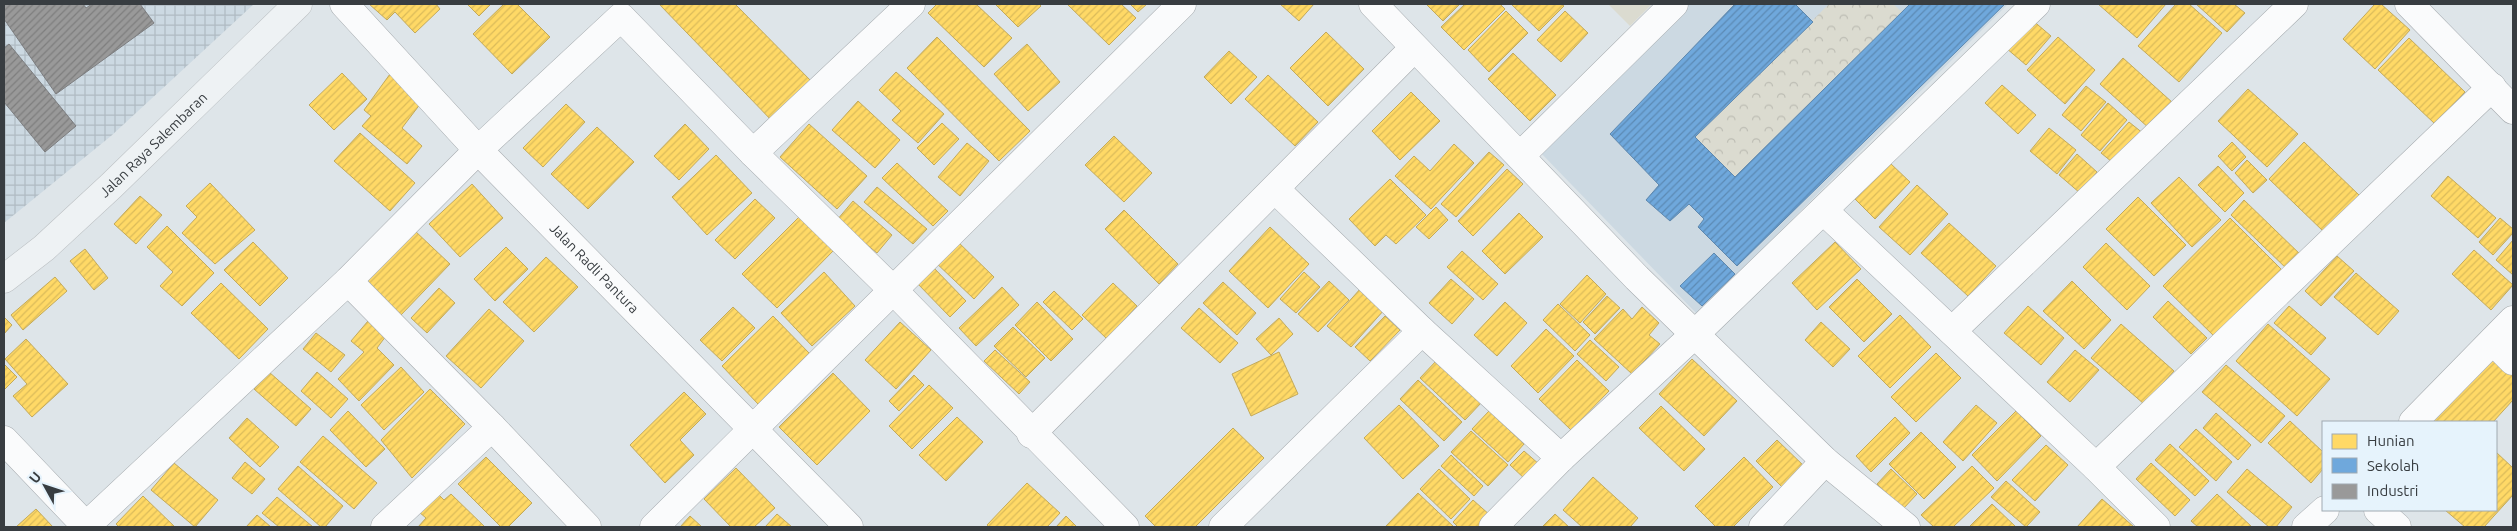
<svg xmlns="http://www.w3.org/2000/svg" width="2517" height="531" viewBox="0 0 2517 531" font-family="Ubuntu,sans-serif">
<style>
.built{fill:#ccd9e2}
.industrial{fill:url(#industrial-grid)}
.green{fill:#dbdbd0}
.park{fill:url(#park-crowns)}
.homes{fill:url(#homes-hatch);stroke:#c3aa5b}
.schools{fill:url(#schools-hatch);stroke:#5e88ae}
.industry{fill:url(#industry-hatch);stroke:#7c7d7f}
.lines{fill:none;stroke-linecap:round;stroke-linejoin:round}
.minor-casing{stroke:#a6abaf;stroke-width:29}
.major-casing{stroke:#bcc0c3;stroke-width:29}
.minor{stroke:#fafbfc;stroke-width:28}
.major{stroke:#eef2f4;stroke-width:28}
.labels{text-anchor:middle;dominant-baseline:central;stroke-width:5;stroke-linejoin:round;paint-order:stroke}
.street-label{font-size:14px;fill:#383d41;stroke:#e6f3fc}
</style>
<defs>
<pattern id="industrial-grid" width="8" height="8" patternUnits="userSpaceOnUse" patternTransform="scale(1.25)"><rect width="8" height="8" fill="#ccd9e2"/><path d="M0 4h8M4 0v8" fill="none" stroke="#b0bbc3"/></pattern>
<pattern id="park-crowns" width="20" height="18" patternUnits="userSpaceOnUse" patternTransform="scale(1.25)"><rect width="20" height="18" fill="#dbdbd0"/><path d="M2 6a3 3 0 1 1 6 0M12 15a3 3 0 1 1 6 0" fill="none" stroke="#bdbdb4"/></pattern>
<pattern id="homes-hatch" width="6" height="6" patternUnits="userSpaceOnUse" patternTransform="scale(1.25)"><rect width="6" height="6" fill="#ffd966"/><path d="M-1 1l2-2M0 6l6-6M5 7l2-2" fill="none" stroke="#dbbb5a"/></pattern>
<pattern id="schools-hatch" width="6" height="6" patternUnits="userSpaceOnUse" patternTransform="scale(1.25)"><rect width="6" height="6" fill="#6fa8dc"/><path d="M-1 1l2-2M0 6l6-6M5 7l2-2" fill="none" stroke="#5c8ab4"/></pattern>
<pattern id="industry-hatch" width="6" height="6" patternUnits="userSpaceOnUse" patternTransform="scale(1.25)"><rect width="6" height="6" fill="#999"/><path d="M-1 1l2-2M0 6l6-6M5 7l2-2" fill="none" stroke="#7e7e7e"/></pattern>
</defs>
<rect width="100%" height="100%" fill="#dee5e9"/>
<polygon class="built" points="1687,4 2008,4 1697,314 1538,150"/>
<polygon class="industrial" points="4,4 254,4 111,136 4,223"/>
<polygon class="green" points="1608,4 1652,4 1630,26"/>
<polygon class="park" points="1829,4 1893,4 1902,12 1735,177 1695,137"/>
<g class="homes">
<polygon points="369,4 436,4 440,9 415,33 395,12 387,20"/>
<polygon points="467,4 491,4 479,16"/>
<polygon points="504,4 517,4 550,37 512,74 473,34"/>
<polygon points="659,4 735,4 815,85 775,124"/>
<polygon points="937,4 976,4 1012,38 984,67 928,13"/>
<polygon points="995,4 1039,4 1041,6 1018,27"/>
<polygon points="1067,4 1121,4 1136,18 1109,45"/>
<polygon points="1130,4 1147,4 1138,12"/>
<polygon points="1280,4 1314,4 1299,21"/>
<polygon points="1426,4 1460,4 1443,21"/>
<polygon points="1465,4 1500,4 1505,9 1464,50 1441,27"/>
<polygon points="1511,4 1561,4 1564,6 1539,31"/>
<polygon points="2098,4 2166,4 2137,38"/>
<polygon points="2176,4 2189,4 2222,33 2179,82 2138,46"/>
<polygon points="2196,4 2234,4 2245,13 2227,32"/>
<polygon points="2375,4 2381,4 2410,30 2375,69 2343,39"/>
<polygon points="1506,11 1528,33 1489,72 1468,50"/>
<polygon points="1565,11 1588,33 1561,62 1537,40"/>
<polygon points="2031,19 2051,36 2026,65 2006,48"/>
<polygon points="1326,32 1364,69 1328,106 1290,68"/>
<polygon points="937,37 1030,131 999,161 907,68"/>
<polygon points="2058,37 2095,70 2065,104 2027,70"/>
<polygon points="2409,38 2465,92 2435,124 2378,70"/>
<polygon points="1027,44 1060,82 1028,111 994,74"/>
<polygon points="1229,51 1257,77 1231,104 1204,77"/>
<polygon points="1513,53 1556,95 1530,121 1488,79"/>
<polygon points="2123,58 2173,103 2150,129 2100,84"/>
<polygon points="896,72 944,114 918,143 892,120 901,111 879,90"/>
<polygon points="342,73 367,99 334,130 309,105"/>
<polygon points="390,74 424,99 402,128 422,146 407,164 362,126 371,116 364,110"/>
<polygon points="1268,75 1318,122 1295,146 1245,99"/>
<polygon points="2002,85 2036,115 2018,134 1985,103"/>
<polygon points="2086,86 2106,102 2081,131 2062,115"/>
<polygon points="2248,89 2298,134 2267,167 2218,121"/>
<polygon points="1411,92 1440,121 1400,160 1372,131"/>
<polygon points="858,101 900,140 875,168 832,130"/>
<polygon points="2108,103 2127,120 2100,151 2081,135"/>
<polygon points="566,104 585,122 543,167 523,148"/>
<polygon points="2129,122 2144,134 2117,166 2101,153"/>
<polygon points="942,123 959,139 934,165 917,148"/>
<polygon points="685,124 709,149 679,180 654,156"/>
<polygon points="809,124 867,176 837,209 780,157"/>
<polygon points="597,127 634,162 588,209 551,174"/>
<polygon points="2049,128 2076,150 2057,174 2030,151"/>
<polygon points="360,133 415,183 390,211 334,161"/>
<polygon points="1114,136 1152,173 1124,202 1085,165"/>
<polygon points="2232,142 2246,157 2232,171 2218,156"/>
<polygon points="2304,142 2359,195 2324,232 2269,179"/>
<polygon points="967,143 989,161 960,196 938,177"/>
<polygon points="1454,144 1474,163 1431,209 1395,176 1414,156 1430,171"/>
<polygon points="1489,152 1504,165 1456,217 1441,204"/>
<polygon points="2077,154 2097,172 2080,193 2059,175"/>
<polygon points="716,155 752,193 707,235 672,197"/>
<polygon points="2247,160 2267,180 2253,193 2235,173"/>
<polygon points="897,163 948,211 933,226 882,178"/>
<polygon points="1890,163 1910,182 1875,219 1855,199"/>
<polygon points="2218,166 2244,193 2225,212 2198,185"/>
<polygon points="1507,169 1523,184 1473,236 1458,221"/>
<polygon points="2448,176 2496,218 2478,238 2431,196"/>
<polygon points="2179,177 2221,220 2192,247 2151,203"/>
<polygon points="1390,179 1426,215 1396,244 1386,235 1375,246 1349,219"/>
<polygon points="210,183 255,230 215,264 182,233 197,217 186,206"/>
<polygon points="472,184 503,218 460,257 429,224"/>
<polygon points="1917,185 1948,214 1910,255 1879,227"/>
<polygon points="877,187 927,229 913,244 864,202"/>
<polygon points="140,196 162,215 136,244 114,224"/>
<polygon points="2138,197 2186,245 2154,276 2106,229"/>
<polygon points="755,199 775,218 735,259 715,240"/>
<polygon points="2244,200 2303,257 2289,271 2231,215"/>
<polygon points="853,201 892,235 877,253 837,220"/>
<polygon points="1436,207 1448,220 1429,239 1416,227"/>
<polygon points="1124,210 1178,264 1159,284 1105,229"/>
<polygon points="1519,213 1543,237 1505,274 1482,251"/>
<polygon points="801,215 835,249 777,308 742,274"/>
<polygon points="2230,218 2284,272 2218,340 2163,286"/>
<polygon points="2500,218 2513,229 2513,233 2493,255 2479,242"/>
<polygon points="1949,223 1996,266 1968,296 1921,253"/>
<polygon points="167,226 214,273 182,306 160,286 173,272 147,247"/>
<polygon points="1270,227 1309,264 1268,308 1229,271"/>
<polygon points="414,230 450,264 400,316 364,281"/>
<polygon points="954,238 994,277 974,299 933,260"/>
<polygon points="2513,240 2513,275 2496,260"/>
<polygon points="253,242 288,278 260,306 224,270"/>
<polygon points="1835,242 1861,269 1817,310 1792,283"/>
<polygon points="2106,243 2150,286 2127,310 2083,267"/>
<polygon points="506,247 528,269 495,301 474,279"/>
<polygon points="85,249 108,278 94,290 70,261"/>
<polygon points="2474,250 2513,285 2491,310 2452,274"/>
<polygon points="1462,251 1498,284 1483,300 1447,267"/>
<polygon points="2337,256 2354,271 2321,306 2305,291"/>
<polygon points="546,257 578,287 534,332 503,302"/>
<polygon points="932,266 966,301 950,317 916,282"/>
<polygon points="824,272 855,306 812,346 781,313"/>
<polygon points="1304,272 1320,287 1296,313 1280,299"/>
<polygon points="2356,273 2399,311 2378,335 2334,297"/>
<polygon points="1587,275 1606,294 1580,323 1560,304"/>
<polygon points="55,277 67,291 23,330 11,315"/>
<polygon points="1451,279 1474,299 1452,324 1429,303"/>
<polygon points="1857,279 1892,314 1864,342 1829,307"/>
<polygon points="1329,281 1349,300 1318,332 1298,314"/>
<polygon points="2072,281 2111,320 2084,349 2043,311"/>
<polygon points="1223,282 1256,313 1237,335 1203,303"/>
<polygon points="221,283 268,329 239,359 191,313"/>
<polygon points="1113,283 1137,306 1107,339 1082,315"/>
<polygon points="1002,287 1019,305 976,346 959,328"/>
<polygon points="439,288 455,303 427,333 411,318"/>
<polygon points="1361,288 1385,309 1351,347 1327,326"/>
<polygon points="1054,291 1083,319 1072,330 1043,302"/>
<polygon points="1607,296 1620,308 1595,334 1583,322"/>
<polygon points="2168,301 2207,338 2191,354 2153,317"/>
<polygon points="1037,302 1073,339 1051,361 1015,325"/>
<polygon points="1505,302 1527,323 1497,356 1474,335"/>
<polygon points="1558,304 1590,335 1575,351 1543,320"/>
<polygon points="2028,306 2064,338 2041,365 2004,333"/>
<polygon points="2289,306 2326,338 2311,355 2274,323"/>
<polygon points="733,307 755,328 722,361 700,340"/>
<polygon points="1642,307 1659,323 1649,335 1660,344 1632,374 1594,339 1623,309 1632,319"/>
<polygon points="1199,308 1238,343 1220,363 1181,328"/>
<polygon points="489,309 524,341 481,388 446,356"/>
<polygon points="1900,315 1931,347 1890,388 1858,356"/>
<polygon points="773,316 810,354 758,404 722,366"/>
<polygon points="1385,316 1400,330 1370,361 1355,347"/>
<polygon points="4,317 12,325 4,334"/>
<polygon points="1279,318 1293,334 1271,355 1256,339"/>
<polygon points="368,321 386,336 377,348 394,365 359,401 338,379 364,352 351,341"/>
<polygon points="900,322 931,350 896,389 865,360"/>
<polygon points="1821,322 1850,349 1833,367 1805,340"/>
<polygon points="2121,324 2174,371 2144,404 2091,358"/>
<polygon points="2268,324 2330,379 2297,416 2236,361"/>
<polygon points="1013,327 1045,358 1026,377 994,346"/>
<polygon points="1546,329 1574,356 1538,393 1511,366"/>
<polygon points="316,333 345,355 331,372 303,349"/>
<polygon points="26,339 68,384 32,417 13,396 27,384 5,359"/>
<polygon points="1590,340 1619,367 1606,381 1577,354"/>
<polygon points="995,350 1030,382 1019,394 984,361"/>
<polygon points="2075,350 2099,370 2070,402 2047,382"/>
<polygon points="1279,352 1298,394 1251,416 1232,374"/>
<polygon points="2490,352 2513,374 2513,400 2493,422 2425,422"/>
<polygon points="1936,353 1961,378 1916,422 1891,397"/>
<polygon points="1692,359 1737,401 1704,436 1659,394"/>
<polygon points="1437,360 1482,402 1465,420 1420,378"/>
<polygon points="1577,360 1609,391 1571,430 1539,399"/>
<polygon points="4,364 17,377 4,390"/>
<polygon points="2226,365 2285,416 2261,443 2202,392"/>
<polygon points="401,367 424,392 384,430 361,405"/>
<polygon points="269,372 311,409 296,426 254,389"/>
<polygon points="317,372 348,399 331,418 301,391"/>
<polygon points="833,373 870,411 817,465 779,427"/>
<polygon points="914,375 924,385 899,411 889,401"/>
<polygon points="1418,380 1462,422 1444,441 1400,399"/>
<polygon points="929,385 953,408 912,449 889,426"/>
<polygon points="430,389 465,424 412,478 381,440"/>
<polygon points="684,392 706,414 680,440 694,455 665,483 630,445"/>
<polygon points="1399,405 1439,446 1403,479 1364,438"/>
<polygon points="1976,405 1997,423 1963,461 1943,442"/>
<polygon points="1661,406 1705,449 1684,471 1639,428"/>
<polygon points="348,411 385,449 366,467 330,430"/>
<polygon points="1489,411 1524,444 1508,462 1472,429"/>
<polygon points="2016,411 2041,436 1997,481 1972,455"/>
<polygon points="2216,413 2251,445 2238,460 2203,428"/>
<polygon points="957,417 983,442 946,481 919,455"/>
<polygon points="1895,417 1910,433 1871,472 1856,456"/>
<polygon points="247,418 279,447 260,467 229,438"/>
<polygon points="2290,421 2323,452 2323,469 2311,483 2268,443"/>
<polygon points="1233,428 1264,458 1195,527 1156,527 1145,516"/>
<polygon points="2196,429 2232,462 2216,481 2179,447"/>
<polygon points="1471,431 1508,465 1488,486 1451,452"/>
<polygon points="1921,432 1956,467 1924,499 1889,464"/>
<polygon points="323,436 377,483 354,509 300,462"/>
<polygon points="1777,440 1805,467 1784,489 1756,461"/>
<polygon points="2170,444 2209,481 2195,496 2155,460"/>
<polygon points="2046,445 2068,465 2035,501 2012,480"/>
<polygon points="1524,451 1540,465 1526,480 1510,465"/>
<polygon points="2496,452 2513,468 2513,495 2484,527 2465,527 2445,510 2496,510"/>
<polygon points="1451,455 1483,486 1474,496 1441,466"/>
<polygon points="486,457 532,503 508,527 501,527 458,484"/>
<polygon points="1744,457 1773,487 1733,527 1716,527 1695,506"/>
<polygon points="245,462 265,479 252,494 232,478"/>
<polygon points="174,463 218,500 195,527 151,490"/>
<polygon points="2151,463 2190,500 2175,516 2136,479"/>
<polygon points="298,466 343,506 325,527 321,527 278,489"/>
<polygon points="1972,466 1994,488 1953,527 1934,527 1921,515"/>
<polygon points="736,468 775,508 754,527 731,527 704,499"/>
<polygon points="1439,469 1470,499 1451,519 1420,489"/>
<polygon points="1891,469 1917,494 1903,509 1877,484"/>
<polygon points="2247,469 2292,507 2276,527 2269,527 2227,492"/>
<polygon points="1593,477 1638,518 1630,527 1582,527 1563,510"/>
<polygon points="2006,481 2040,512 2026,527 1991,497"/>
<polygon points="1027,483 1060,513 1047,527 989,527 987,525"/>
<polygon points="437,493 444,500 451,494 485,527 418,527 426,518 419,512"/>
<polygon points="1418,493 1454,527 1385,527"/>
<polygon points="2217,494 2252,527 2198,527 2191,521"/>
<polygon points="143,496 175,527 119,527 116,524"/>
<polygon points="277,497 313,527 279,527 262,513"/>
<polygon points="2102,499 2134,527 2077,527"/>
<polygon points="1473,500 1491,516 1481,527 1458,527 1453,522"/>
<polygon points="1992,504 2016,527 1969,527"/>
<polygon points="36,509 53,527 16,527"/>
<polygon points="777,514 792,527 765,527"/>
<polygon points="1555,514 1569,527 1542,527"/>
<polygon points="257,515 271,527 246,527"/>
<polygon points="690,516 702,527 680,527"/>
<polygon points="1066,516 1077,527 1056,527"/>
</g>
<g class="schools">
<polygon points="1735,4 1795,4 1813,22 1695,137 1735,177 1910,4 2005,4 1737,266 1698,227 1704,219 1689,204 1670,221 1646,200 1659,185 1610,134"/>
<polygon points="1714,253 1735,274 1702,306 1680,286"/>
</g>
<g class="industry">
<polygon points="4,4 83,4 86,8 92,4 140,4 154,23 56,94 4,19"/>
<polygon points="9,44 76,126 45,152 4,102 4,48"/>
</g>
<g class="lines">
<defs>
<g id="minor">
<path id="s1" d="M344 4 478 150 849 527"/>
<polyline points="1373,4 1637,278 1825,461 1906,527"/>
<polyline points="2409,4 2513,110"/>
<polyline points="753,153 911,4"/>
<polyline points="1520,156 1674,4"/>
<polyline points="1276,190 1422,331 1561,458"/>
<polyline points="1824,211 2096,467 2156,527"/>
<polyline points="348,281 492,427 587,527"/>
<polyline points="1952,331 2294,4"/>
<polyline points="2493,341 2513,361"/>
<polyline points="2413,422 2513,320"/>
<polyline points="1031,434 1414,48"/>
<polyline points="4,440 87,527"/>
<polyline points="2096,467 2492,87"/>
<polyline points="2378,510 2397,527"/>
<polyline points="86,526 348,281 478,150 621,17 753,153 894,291 1125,527"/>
<polyline points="385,527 492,427"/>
<polyline points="654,527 1182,4"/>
<polyline points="1223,527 1422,331"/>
<polyline points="1493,527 1561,458 1695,334 2036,4"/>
<polyline points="1763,527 1825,461"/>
<polyline points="2306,527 2325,510"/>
</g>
<g id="major">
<path id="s2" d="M4 279 44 248 111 186 298 4"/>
</g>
</defs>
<use href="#minor" class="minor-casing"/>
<use href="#major" class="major-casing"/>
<use href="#minor" class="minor"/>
<use href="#major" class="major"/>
</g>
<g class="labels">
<g class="street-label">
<text stroke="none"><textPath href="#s2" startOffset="201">Jalan Raya Salembaran</textPath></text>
<text stroke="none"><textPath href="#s1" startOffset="364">Jalan Radli Pantura</textPath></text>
</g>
</g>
<rect width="2517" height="531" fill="none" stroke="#383d41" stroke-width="10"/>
<rect x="2322" y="421" width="175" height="90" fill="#e6f3fc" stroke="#a0aab1"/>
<rect x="2332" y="434" width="25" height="15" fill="#ffd966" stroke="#a0aab1"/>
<text x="2367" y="446" font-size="15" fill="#383d41">Hunian</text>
<rect x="2332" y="458" width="25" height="15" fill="#6fa8dc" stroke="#a0aab1"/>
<text x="2367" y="471" font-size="15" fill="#383d41">Sekolah</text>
<rect x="2332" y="484" width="25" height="15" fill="#999999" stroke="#a0aab1"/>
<text x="2367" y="496" font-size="15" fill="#383d41">Industri</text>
<g transform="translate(45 486) rotate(310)" stroke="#e6f3fc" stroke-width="4" paint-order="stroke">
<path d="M0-4L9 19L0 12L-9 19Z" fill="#383d41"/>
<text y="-8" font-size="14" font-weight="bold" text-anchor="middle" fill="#383d41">U</text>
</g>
</svg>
